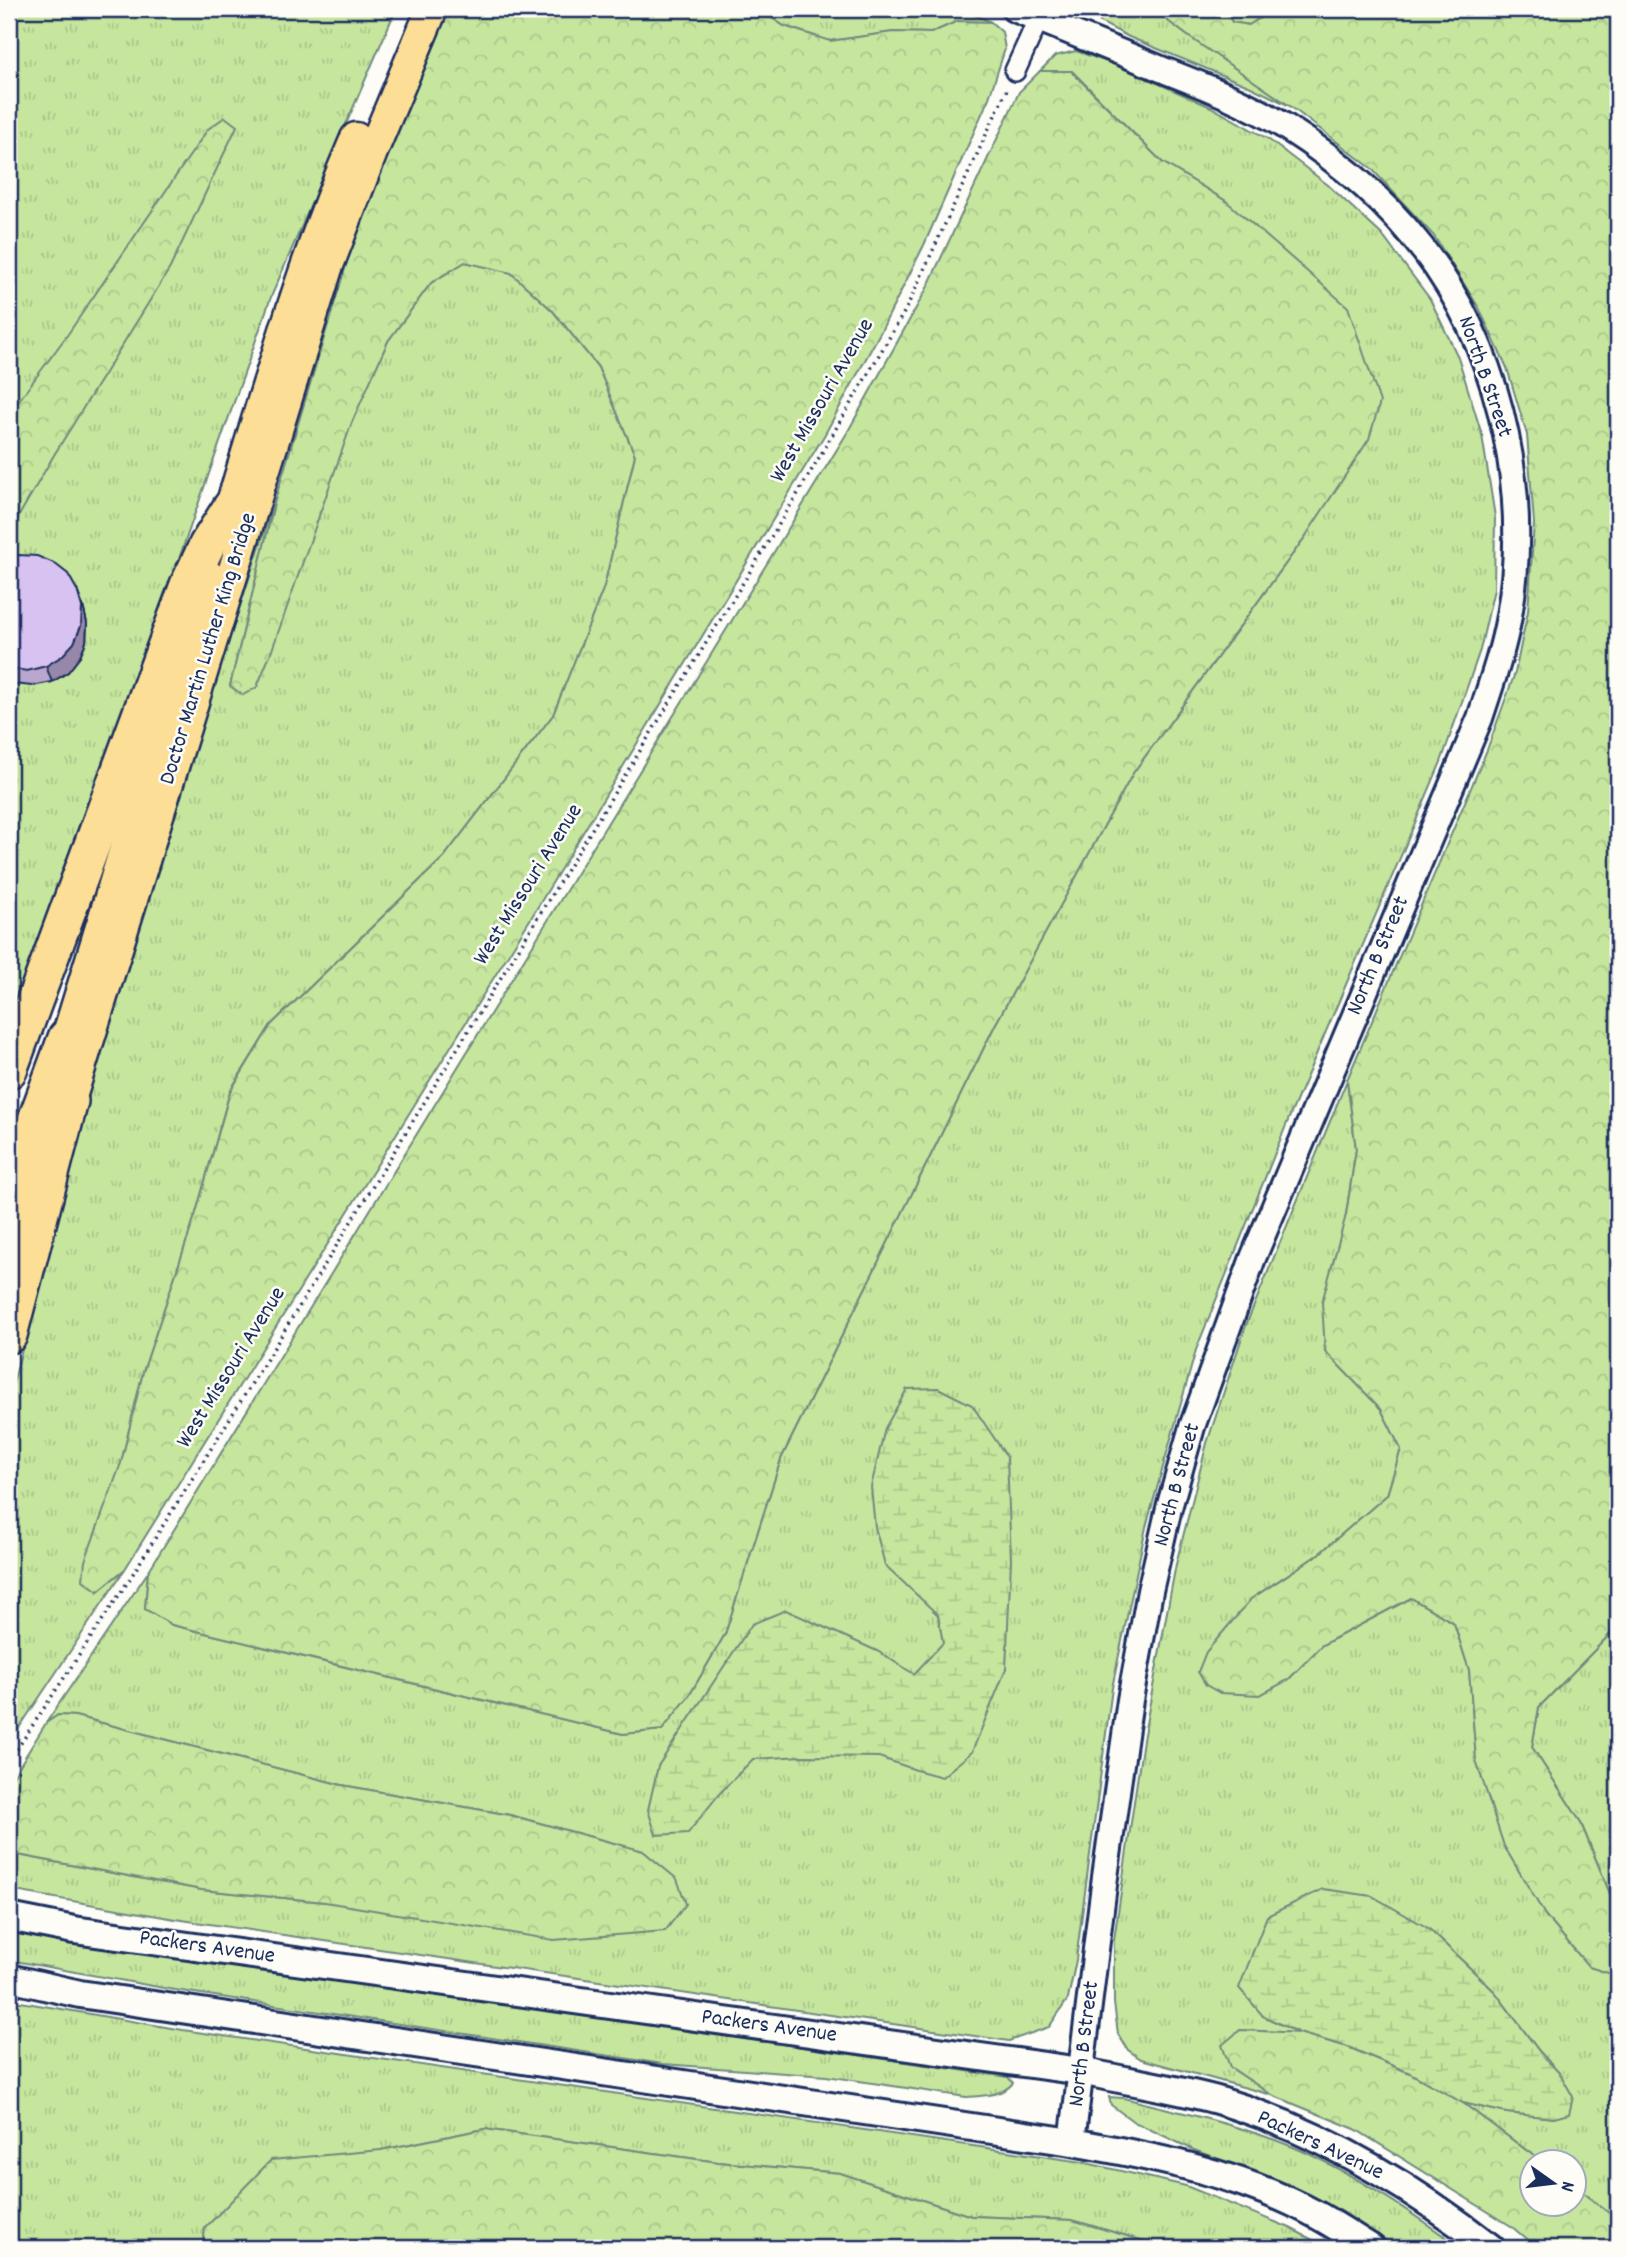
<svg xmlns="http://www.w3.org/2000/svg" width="1627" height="2257" viewBox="0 0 1627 2257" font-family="Dekko,sans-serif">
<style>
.grass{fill:url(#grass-tufts);stroke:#708a7e;stroke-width:2}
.forest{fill:url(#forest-crowns);stroke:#708a7e;stroke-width:2}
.wetland{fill:url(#wetland-marsh);stroke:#708a7e;stroke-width:2}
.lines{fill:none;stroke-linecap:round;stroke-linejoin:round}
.minor-casing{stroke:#1b2f5e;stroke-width:24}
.tertiary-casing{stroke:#1b2f5e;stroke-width:30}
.secondary-casing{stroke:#1b2f5e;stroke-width:32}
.primary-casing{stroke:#1b2f5e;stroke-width:35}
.motorway-casing{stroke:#1b2f5e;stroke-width:40}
.path{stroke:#1b2f5e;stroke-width:3.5;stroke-dasharray:2 5;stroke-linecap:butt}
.minor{stroke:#fdfcf7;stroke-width:19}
.tertiary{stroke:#fdfcf7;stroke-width:24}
.secondary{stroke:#fdfcf7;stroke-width:26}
.primary{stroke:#fdde96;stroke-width:30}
.motorway{stroke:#fdde96;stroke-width:35}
.wall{fill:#baa7d0;stroke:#1b2f5e;stroke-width:2}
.shaded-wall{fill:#9788a9;stroke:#1b2f5e;stroke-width:2}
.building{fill:#d8c2f2;stroke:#1b2f5e;stroke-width:2}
.labels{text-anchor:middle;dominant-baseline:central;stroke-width:5;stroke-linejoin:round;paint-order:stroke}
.street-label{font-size:23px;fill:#1b2f5e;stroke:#fdfcf7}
</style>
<defs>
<pattern id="grass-tufts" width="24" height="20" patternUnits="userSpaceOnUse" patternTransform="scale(1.75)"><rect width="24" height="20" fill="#c6e69e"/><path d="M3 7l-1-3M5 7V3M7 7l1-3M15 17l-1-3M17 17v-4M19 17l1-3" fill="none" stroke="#aac68a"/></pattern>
<pattern id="forest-crowns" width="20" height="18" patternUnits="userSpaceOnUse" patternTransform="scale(1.75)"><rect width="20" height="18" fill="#c6e69e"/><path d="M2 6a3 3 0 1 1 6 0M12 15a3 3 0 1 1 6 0" fill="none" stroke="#aac68a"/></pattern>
<pattern id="wetland-marsh" width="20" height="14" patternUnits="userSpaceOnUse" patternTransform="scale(1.75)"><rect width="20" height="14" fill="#c6e69e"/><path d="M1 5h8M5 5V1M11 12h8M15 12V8" fill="none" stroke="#aac68a"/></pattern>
</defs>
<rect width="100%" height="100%" fill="#fdfcf7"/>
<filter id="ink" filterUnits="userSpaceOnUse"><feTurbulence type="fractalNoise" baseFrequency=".0143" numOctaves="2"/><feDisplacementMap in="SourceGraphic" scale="14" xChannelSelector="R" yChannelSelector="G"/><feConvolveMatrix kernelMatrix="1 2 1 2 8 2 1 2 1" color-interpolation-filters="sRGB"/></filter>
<g filter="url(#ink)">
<g class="grass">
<polygon points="9,9 396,9 271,297 181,553 9,1018"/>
<polygon points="758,9 961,9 991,22 958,21 931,33 893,32 830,41 784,26"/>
<polygon points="1093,9 1152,9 1188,36 1290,106 1251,87 1129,37 1100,22"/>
<polygon points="1227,9 1267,9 1260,18 1249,25 1232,22 1226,12"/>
<polygon points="1076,51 1119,66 1211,107 1268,139 1328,185 1382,235 1430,299 1458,357 1482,435 1495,517 1494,589 1480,650 1441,762 1289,1118 1196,1350 1146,1527 1112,1688 1076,1960 1068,1999 1049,2027 1009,2041 175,1919 9,1890 9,1851 13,1854 202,1890 325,1902 643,1851 510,1815 342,1785 75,1716 58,1715 46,1723 148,1572 145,1609 172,1625 623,1734 662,1730 689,1696 725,1634 781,1459 995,1025 1133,773 1305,537 1226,201 1162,162 1072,71 1040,71 1055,56"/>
<polygon points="465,262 511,272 553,311 598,367 635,455 604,587 553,715 444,857 271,1025 230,1091 196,1213 143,1372 121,1463 98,1591 125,1569 9,1743 9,1399 93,1079 181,785 275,500 230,686 388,341 431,283"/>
<polygon points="1347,1080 1356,1149 1325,1351 1381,1409 1401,1449 1387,1495 1319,1554 1251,1599 1288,1680 1322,1645 1411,1598 1454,1623 1469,1670 1476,1760 1545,1915 1589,1967 1618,1976 1618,2220 1575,2187 1574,2162 1542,2162 1463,2103 1507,2113 1554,2118 1561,2075 1539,2051 1495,1992 1428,1928 1263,2016 1299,2033 1240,2030 1230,2067 1272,2095 1141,2059 1128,2050 1118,2034 1114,2003 1114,1940 1143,1740 1176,1564 1207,1443 1246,1325"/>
<polygon points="1618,1626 1618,1913 1580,1821 1532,1747 1539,1707"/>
<path d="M9 1929 49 1937 1008 2077 1013 2083C1002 2096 983 2096 966 2097L826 2076 663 2064 169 1989 9 1960Z"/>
<polygon points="9,2000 183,2030 1082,2162 1186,2186 1290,2228 1328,2248 1168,2248 1072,2220 971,2216 840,2173 718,2162 484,2129 381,2150 205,2228 203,2248 21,2248 9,2242"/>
<path d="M1109 2097 1123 2098C1185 2113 1249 2127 1307 2153 1362 2179 1412 2213 1461 2248H1398L1341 2211 1267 2177 1194 2150 1134 2122 1111 2105Z"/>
</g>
<g class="forest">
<polygon points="442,9 758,9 784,26 830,41 893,32 931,33 958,21 991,22 1002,32 1005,49 989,98 924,245 882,329 825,434 531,918 125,1569 98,1591 83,1580 85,1561 121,1463 143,1372 196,1213 230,1092 271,1025 444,857 553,715 604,587 635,455 598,367 553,311 511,273 465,262 431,283 388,341 352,422 272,650 257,687 243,695 230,686 275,500 379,156"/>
<polygon points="1152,9 1227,9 1226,12 1232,22 1249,25 1260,18 1267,9 1618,9 1618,1626 1539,1707 1532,1747 1580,1821 1618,1913 1618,1976 1589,1967 1545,1915 1504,1846 1476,1760 1469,1670 1454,1623 1411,1598 1322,1645 1288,1680 1260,1695 1220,1693 1206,1685 1198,1672 1206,1652 1251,1599 1319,1554 1387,1495 1401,1449 1381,1409 1325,1351 1322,1302 1346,1215 1356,1149 1347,1080 1487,750 1515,673 1528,611 1534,523 1527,435 1507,368 1479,308 1434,236 1371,168 1290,106 1188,36"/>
<polygon points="1040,71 1071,71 1162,162 1226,201 1348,307 1380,402 1369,439 1305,537 1133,773 995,1025 781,1459 725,1634 689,1696 662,1730 623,1734 172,1625 145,1609 148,1572 847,433 926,290 1019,92"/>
<polygon points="225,117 237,126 170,268 54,455 9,533 9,414 68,334 208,129"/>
<polygon points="58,1715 75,1716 342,1785 510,1815 643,1851 677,1879 686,1904 665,1931 554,1940 325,1902 202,1890 13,1854 9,1851 9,1783 46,1723"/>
<polygon points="1240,2030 1299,2033 1348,2047 1410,2073 1463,2103 1542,2162 1532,2162 1532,2204 1574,2204 1575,2187 1618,2220 1618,2248 1537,2248 1511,2226 1355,2129 1272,2095 1230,2067 1222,2045"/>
<polygon points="484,2129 718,2162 840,2173 971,2216 1072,2220 1168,2248 203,2248 205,2228 271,2160 381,2150"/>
</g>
<g class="wetland">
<polygon points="938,1388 972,1405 1007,1457 1011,1560 1006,1669 972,1752 942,1777 916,1770 879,1757 802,1756 753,1759 720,1793 688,1833 656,1835 648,1810 658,1766 752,1624 786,1610 877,1651 914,1674 943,1643 938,1615 885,1565 875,1527 871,1487 885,1428 907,1389"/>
<polygon points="1323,1889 1372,1896 1428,1928 1495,1992 1539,2051 1561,2075 1573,2097 1569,2114 1554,2118 1507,2113 1463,2103 1410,2073 1348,2047 1299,2033 1263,2016 1239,1988 1267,1916"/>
</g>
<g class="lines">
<defs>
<polyline id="minor" points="1015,71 1043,9"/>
<path id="tertiary" d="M1014 9C1065 30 1116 50 1166 71 1207 87 1248 103 1286 127 1343 163 1397 211 1436 267 1504 367 1530 498 1509 616 1503 651 1491 684 1480 718L1253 1258 1192 1427 1169 1508 1150 1591 1130 1700 1105 1877 1072 2142"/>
<g id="secondary">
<path d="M9 1917 74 1930 1081 2071C1126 2081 1173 2088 1217 2100 1316 2129 1410 2185 1491 2248"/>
<path d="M9 1978 80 1994 1072 2142C1156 2157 1242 2174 1317 2215 1335 2225 1353 2237 1371 2248"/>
</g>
<g id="primary">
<path d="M226 522C266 392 302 262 356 138"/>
<polyline points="60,1060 209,576"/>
<polyline points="63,1123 327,268 372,152 432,9"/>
<polyline points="9,1239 30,1169"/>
</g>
<g id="motorway">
<polyline points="9,1070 188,585 207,545 231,507"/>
<polyline points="9,1193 66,1038"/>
<polyline points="9,1335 70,1101"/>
</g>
</defs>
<use href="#minor" class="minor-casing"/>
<use href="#tertiary" class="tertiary-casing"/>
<use href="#secondary" class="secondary-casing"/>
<use href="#primary" class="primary-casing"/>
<use href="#motorway" class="motorway-casing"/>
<polyline class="path" points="9,1761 129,1580 262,1367 800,490 906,309 1008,87"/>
<use href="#minor" class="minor"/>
<use href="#tertiary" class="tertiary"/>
<use href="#secondary" class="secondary"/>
<use href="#primary" class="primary"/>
<use href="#motorway" class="motorway"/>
</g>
<polygon class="wall" points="9,557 83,606 87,623 86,642 79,658 68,672 52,682 32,686 13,684 9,682"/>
<polygon class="shaded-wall" points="77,590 83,606 87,623 86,642 79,658 68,672 52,682 46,666"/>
<polygon class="building" points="19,555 37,556 54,563 68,574 77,590 82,607 81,626 74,643 62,656 46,666 27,671 9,668 9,557"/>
</g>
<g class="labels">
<g class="street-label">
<text transform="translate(1484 377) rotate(71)">North B Street</text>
<text transform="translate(823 401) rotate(-60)">West Missouri Avenue</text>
<text transform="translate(209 649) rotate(-73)">Doctor Martin Luther King Bridge</text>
<text transform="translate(529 885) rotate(-58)">West Missouri Avenue</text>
<text transform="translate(1379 956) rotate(-67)">North B Street</text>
<text transform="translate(232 1368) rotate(-58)">West Missouri Avenue</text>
<text transform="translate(1178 1485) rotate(-75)">North B Street</text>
<text transform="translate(207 1948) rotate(8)">Packers Avenue</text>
<text transform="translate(769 2027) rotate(8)">Packers Avenue</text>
<text transform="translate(1085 2044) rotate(-83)">North B Street</text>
<text transform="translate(1320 2146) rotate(25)">Packers Avenue</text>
</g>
</g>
<rect width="1627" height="2257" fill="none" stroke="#fdfcf7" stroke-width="35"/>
<rect x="18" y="18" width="1592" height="2222" fill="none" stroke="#1b2f5e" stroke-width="2.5" filter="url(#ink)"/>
<g transform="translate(1553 2183) rotate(104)"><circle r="33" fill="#fdfcf7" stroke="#a3aaba" stroke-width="2"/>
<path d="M0-5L12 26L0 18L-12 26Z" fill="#1b2f5e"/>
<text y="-10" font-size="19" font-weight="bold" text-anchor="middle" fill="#1b2f5e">N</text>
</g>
</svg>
